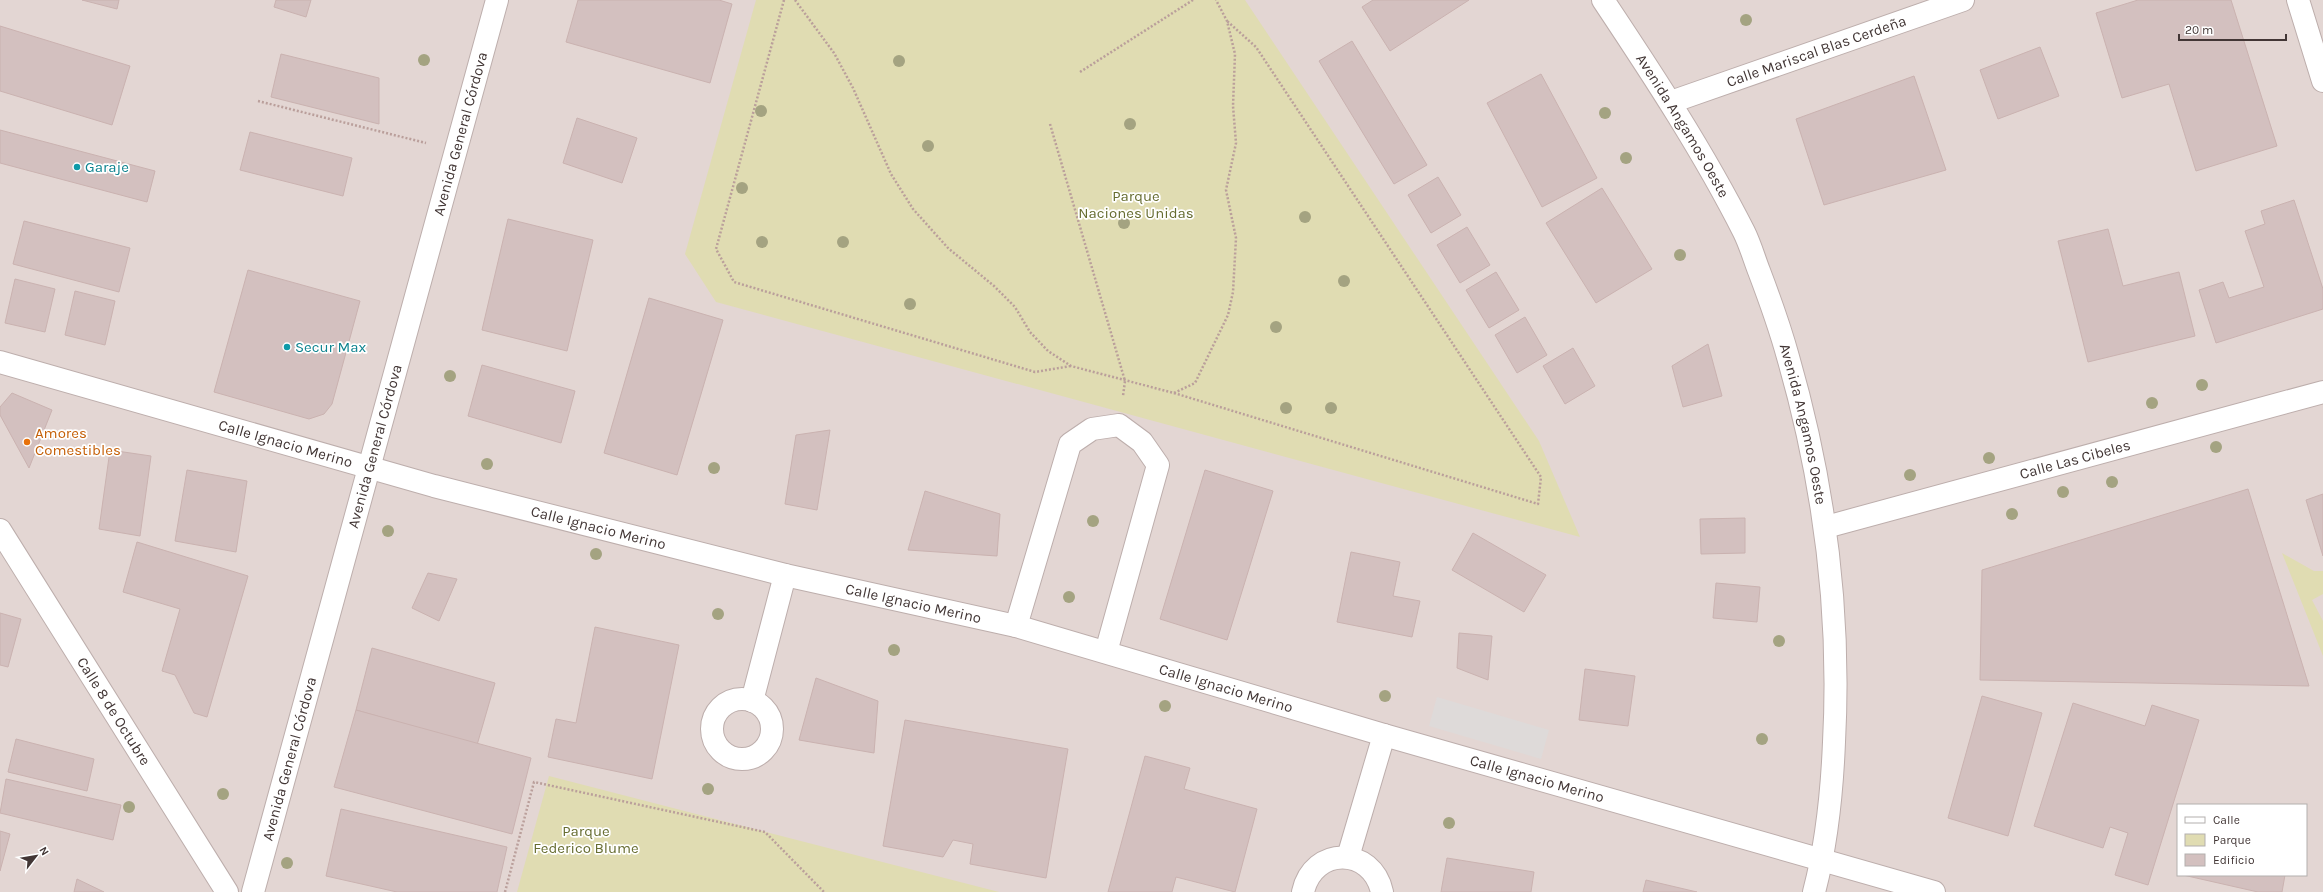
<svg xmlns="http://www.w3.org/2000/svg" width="2323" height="892" viewBox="0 0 2323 892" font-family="Karla,sans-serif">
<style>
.residential{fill:#e3d6d3;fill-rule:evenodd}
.green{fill:#e0dcb2}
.parking{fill:#dedad9}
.building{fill:#d3c0bf;stroke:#cab2b0}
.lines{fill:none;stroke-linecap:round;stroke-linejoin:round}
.minor-casing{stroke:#bdaeac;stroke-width:24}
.path{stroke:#ba9f9b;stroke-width:2.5;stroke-dasharray:2 2;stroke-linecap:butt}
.minor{stroke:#fff;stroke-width:22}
.tree{fill:#a4a381}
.culture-dot{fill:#0f9aa8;stroke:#fff;stroke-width:1.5}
.food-dot{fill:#e8710a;stroke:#fff;stroke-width:1.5}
.labels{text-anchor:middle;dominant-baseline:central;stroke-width:3.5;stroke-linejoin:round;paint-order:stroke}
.street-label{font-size:15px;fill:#423635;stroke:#fff}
.culture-label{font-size:15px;fill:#0d838f;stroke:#fff;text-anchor:start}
.park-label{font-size:15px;fill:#666c30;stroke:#fff}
.food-label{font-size:15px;fill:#c56008;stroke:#fff;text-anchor:start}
</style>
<rect width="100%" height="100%" fill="#f0e7e5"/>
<path class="residential" d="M0 0H2323V892H0ZM2178 805H2306V875H2178Z"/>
<g class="green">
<polygon points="756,0 1245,0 1539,441 1580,537 716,302 685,254"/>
<polygon points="2282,553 2314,571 2323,571 2323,594 2312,600 2323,621 2323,656"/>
<polygon points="549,776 999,892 517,892"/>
</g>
<polygon class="parking" points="1437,697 1549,730 1541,759 1429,726"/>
<g class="building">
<polygon points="82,0 119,0 117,9"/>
<polygon points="276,0 311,0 306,17 274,7"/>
<polygon points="578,0 719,0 732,4 710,83 566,42"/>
<polygon points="1373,0 1469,0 1390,51 1362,7"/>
<polygon points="2138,0 2231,0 2277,146 2196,171 2169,84 2122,98 2096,13"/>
<polygon points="0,26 130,66 112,125 0,91"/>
<polygon points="1352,41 1427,165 1394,184 1319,61"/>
<polygon points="2040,47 2059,96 1998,119 1980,70"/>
<polygon points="281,54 379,78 379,124 271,97"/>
<polygon points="1541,74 1597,178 1542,207 1487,103"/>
<polygon points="1914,76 1946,170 1824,205 1796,119"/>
<polygon points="577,118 637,138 622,183 563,163"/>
<polygon points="0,130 155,171 147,202 0,163"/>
<polygon points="250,132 352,158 343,196 240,170"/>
<polygon points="1438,177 1461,215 1431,233 1408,195"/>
<polygon points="1602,188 1652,269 1596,303 1546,223"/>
<polygon points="2294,200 2323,289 2323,309 2216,343 2199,290 2223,282 2229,298 2264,287 2245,231 2265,224 2261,211"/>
<polygon points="508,219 593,240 567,351 482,330"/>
<polygon points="24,221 130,248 119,292 13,264"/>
<polygon points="1467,227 1490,265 1460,283 1437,245"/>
<polygon points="2108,229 2123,286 2179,272 2195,336 2088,362 2058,241"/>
<polygon points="248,270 360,301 332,404 324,414 309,419 214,392"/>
<polygon points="1496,272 1519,310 1489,328 1466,290"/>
<polygon points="15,279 55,289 45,332 5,323"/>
<polygon points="75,291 115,301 105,345 65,335"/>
<polygon points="649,298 723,320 677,475 604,453"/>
<polygon points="1525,317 1547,355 1517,373 1495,335"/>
<polygon points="1708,344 1722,396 1683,407 1672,366"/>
<polygon points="1573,348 1595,386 1565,404 1543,366"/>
<polygon points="482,365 575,391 561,443 468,416"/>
<polygon points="12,393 52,410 29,468 0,415 0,407"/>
<polygon points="830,430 817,510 785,504 796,435"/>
<polygon points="110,450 151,456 140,536 99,529"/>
<polygon points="187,470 247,481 236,552 175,541"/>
<polygon points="1205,470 1273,491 1227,640 1160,619"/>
<polygon points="2248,489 2309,686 1980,680 1982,570"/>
<polygon points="925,491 1000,514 997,556 908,550"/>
<polygon points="2323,494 2323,556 2306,500"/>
<polygon points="1745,518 1745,553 1701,554 1700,519"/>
<polygon points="1473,533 1546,575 1524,612 1452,570"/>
<polygon points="137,542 248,576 207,717 194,713 175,675 162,671 180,609 123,592"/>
<polygon points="1351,552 1400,562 1393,596 1420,601 1412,637 1337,622"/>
<polygon points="428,573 457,579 439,621 412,608"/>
<polygon points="1716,583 1760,587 1757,622 1713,618"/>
<polygon points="0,613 21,619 8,667 0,665"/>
<polygon points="595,627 679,645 652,779 548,757 556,719 576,723"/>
<polygon points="1459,633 1492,636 1488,680 1457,668"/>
<polygon points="372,648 495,683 477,745 356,710"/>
<polygon points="1585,669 1635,676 1628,726 1579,720"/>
<polygon points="816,678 878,701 874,753 799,740"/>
<polygon points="1982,696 2042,713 2008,836 1948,818"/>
<polygon points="2073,703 2145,726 2152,705 2199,720 2148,885 2115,875 2128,833 2110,827 2103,848 2034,826"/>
<polygon points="356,710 531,758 512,834 334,787"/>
<polygon points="905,720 1068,749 1046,878 970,864 973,844 953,840 943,857 883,846"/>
<polygon points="16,739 94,759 87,791 8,772"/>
<polygon points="1145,756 1190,768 1184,789 1257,809 1235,892 1176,877 1172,892 1108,892"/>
<polygon points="6,779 121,805 113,840 0,813"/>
<polygon points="341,809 507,847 497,892 397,892 326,876"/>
<polygon points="0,831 10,834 0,871"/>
<polygon points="1447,858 1534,872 1531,892 1441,892"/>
<polygon points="2183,875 2285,875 2282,892 2258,892"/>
<polygon points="77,879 104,892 74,892"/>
<polygon points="1646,880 1697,892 1643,892"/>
</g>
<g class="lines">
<defs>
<g id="minor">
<path id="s1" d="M1603 0C1653 75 1703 151 1744 232 1750 244 1754 258 1759 271 1770 300 1780 328 1788 357 1824 482 1841 611 1834 742 1832 792 1827 843 1814 892"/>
<polyline points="2298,0 2323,81"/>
<path id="s2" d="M1671 102 1963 0"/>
<path id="s3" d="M0 362 434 486 785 575 1016 626 1384 735 1934 892"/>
<path id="s4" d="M1826 527 2323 392"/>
<path id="s5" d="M0 530 227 892"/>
<polyline points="1016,626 1070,444 1092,429 1119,425 1142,442 1158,465 1106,652"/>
<circle cx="742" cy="729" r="30"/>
<polyline points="752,701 785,575"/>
<polyline points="1348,857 1384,735"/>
<path id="s6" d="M253 892 497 0"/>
<path d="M1303 892C1313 846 1372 846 1382 892"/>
</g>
</defs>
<use href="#minor" class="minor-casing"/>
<g class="path">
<polyline points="784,0 716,249 734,282 1035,372 1071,366"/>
<polyline points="795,0 834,53 853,88 891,174 913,209 948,248 994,286 1015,307 1030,332 1048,351 1071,366 1174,393 1195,383 1228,315 1233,292 1236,238 1226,190 1236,143 1233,106 1235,54 1227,21 1216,0"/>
<polyline points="1080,72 1193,0"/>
<polyline points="258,101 426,143"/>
<polyline points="1050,124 1125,381 1123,396"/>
<polyline points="1174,393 1538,504 1541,477 1256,47 1227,21"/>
<polyline points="505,892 534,782 765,832 824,892"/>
</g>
<use href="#minor" class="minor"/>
</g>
<g class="tree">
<circle cx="1746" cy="20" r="6"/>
<circle cx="424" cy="60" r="6"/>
<circle cx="899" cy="61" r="6"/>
<circle cx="761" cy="111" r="6"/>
<circle cx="1605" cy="113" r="6"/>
<circle cx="1130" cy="124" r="6"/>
<circle cx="928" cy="146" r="6"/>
<circle cx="1626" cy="158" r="6"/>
<circle cx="742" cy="188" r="6"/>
<circle cx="1305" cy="217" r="6"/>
<circle cx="1124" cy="223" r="6"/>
<circle cx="762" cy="242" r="6"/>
<circle cx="843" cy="242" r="6"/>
<circle cx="1680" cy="255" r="6"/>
<circle cx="1344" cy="281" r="6"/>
<circle cx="910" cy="304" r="6"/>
<circle cx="1276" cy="327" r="6"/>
<circle cx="450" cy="376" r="6"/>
<circle cx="2202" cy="385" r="6"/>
<circle cx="2152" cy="403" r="6"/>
<circle cx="1286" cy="408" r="6"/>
<circle cx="1331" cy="408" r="6"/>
<circle cx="2216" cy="447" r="6"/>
<circle cx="1989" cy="458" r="6"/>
<circle cx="487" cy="464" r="6"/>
<circle cx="714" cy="468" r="6"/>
<circle cx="1910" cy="475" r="6"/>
<circle cx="2112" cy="482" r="6"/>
<circle cx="2063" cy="492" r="6"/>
<circle cx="2012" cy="514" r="6"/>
<circle cx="1093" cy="521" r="6"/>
<circle cx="388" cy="531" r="6"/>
<circle cx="596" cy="554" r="6"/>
<circle cx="1069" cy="597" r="6"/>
<circle cx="718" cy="614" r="6"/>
<circle cx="1779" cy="641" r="6"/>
<circle cx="894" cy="650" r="6"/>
<circle cx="1385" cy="696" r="6"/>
<circle cx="1165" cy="706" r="6"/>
<circle cx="1762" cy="739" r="6"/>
<circle cx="708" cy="789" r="6"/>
<circle cx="223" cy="794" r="6"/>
<circle cx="129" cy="807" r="6"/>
<circle cx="1449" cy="823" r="6"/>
<circle cx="287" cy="863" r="6"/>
</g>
<g class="culture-dot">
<circle cx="77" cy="167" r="4"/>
<circle cx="287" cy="347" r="4"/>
</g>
<circle class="food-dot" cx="27" cy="442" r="4"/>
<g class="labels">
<g class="street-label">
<text stroke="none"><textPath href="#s2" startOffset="154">Calle Mariscal Blas Cerdeña</textPath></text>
<text stroke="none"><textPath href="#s1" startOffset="149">Avenida Angamos Oeste</textPath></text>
<text stroke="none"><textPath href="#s6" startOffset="786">Avenida General Córdova</textPath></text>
<text stroke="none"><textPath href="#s1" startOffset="473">Avenida Angamos Oeste</textPath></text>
<text stroke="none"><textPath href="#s3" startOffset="297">Calle Ignacio Merino</textPath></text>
<text stroke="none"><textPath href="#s6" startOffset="462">Avenida General Córdova</textPath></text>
<text stroke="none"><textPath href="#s4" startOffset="258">Calle Las Cibeles</textPath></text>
<text stroke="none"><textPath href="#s3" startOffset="621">Calle Ignacio Merino</textPath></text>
<text stroke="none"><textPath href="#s3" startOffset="945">Calle Ignacio Merino</textPath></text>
<text stroke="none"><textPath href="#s3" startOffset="1269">Calle Ignacio Merino</textPath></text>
<text stroke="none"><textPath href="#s5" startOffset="214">Calle 8 de Octubre</textPath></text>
<text stroke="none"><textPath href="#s6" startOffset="138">Avenida General Córdova</textPath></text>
<text stroke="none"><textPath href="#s3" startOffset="1593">Calle Ignacio Merino</textPath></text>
</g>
<g class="culture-label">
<text x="85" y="167">Garaje</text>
<text x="295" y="347">Secur Max</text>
</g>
<g class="park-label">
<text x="1136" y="196">Parque<tspan x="1136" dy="17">Naciones Unidas</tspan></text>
<text x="586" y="831">Parque<tspan x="586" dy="17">Federico Blume</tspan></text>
</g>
<g class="food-label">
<text x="35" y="433">Amores<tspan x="35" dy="17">Comestibles</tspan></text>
</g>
</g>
<rect x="2177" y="804" width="130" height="72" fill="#ffffff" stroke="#b3afae"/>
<rect x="2185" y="817" width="20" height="6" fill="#ffffff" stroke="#b3afae"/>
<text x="2213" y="824" font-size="12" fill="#423635">Calle</text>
<rect x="2185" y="834" width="20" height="12" fill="#e0dcb2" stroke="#b3afae"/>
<text x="2213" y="844" font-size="12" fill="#423635">Parque</text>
<rect x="2185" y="854" width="20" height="12" fill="#d3c0bf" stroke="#b3afae"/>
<text x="2213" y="864" font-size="12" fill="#423635">Edificio</text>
<g transform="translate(36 856) rotate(59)" stroke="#ffffff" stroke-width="3" paint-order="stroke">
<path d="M0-3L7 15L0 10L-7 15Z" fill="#423635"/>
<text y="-6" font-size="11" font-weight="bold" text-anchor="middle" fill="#423635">N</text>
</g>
<path d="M2179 34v6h107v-6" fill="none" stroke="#423635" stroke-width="2"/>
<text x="2185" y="34" font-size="12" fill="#423635" stroke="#ffffff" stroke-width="3" paint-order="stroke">20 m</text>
</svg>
